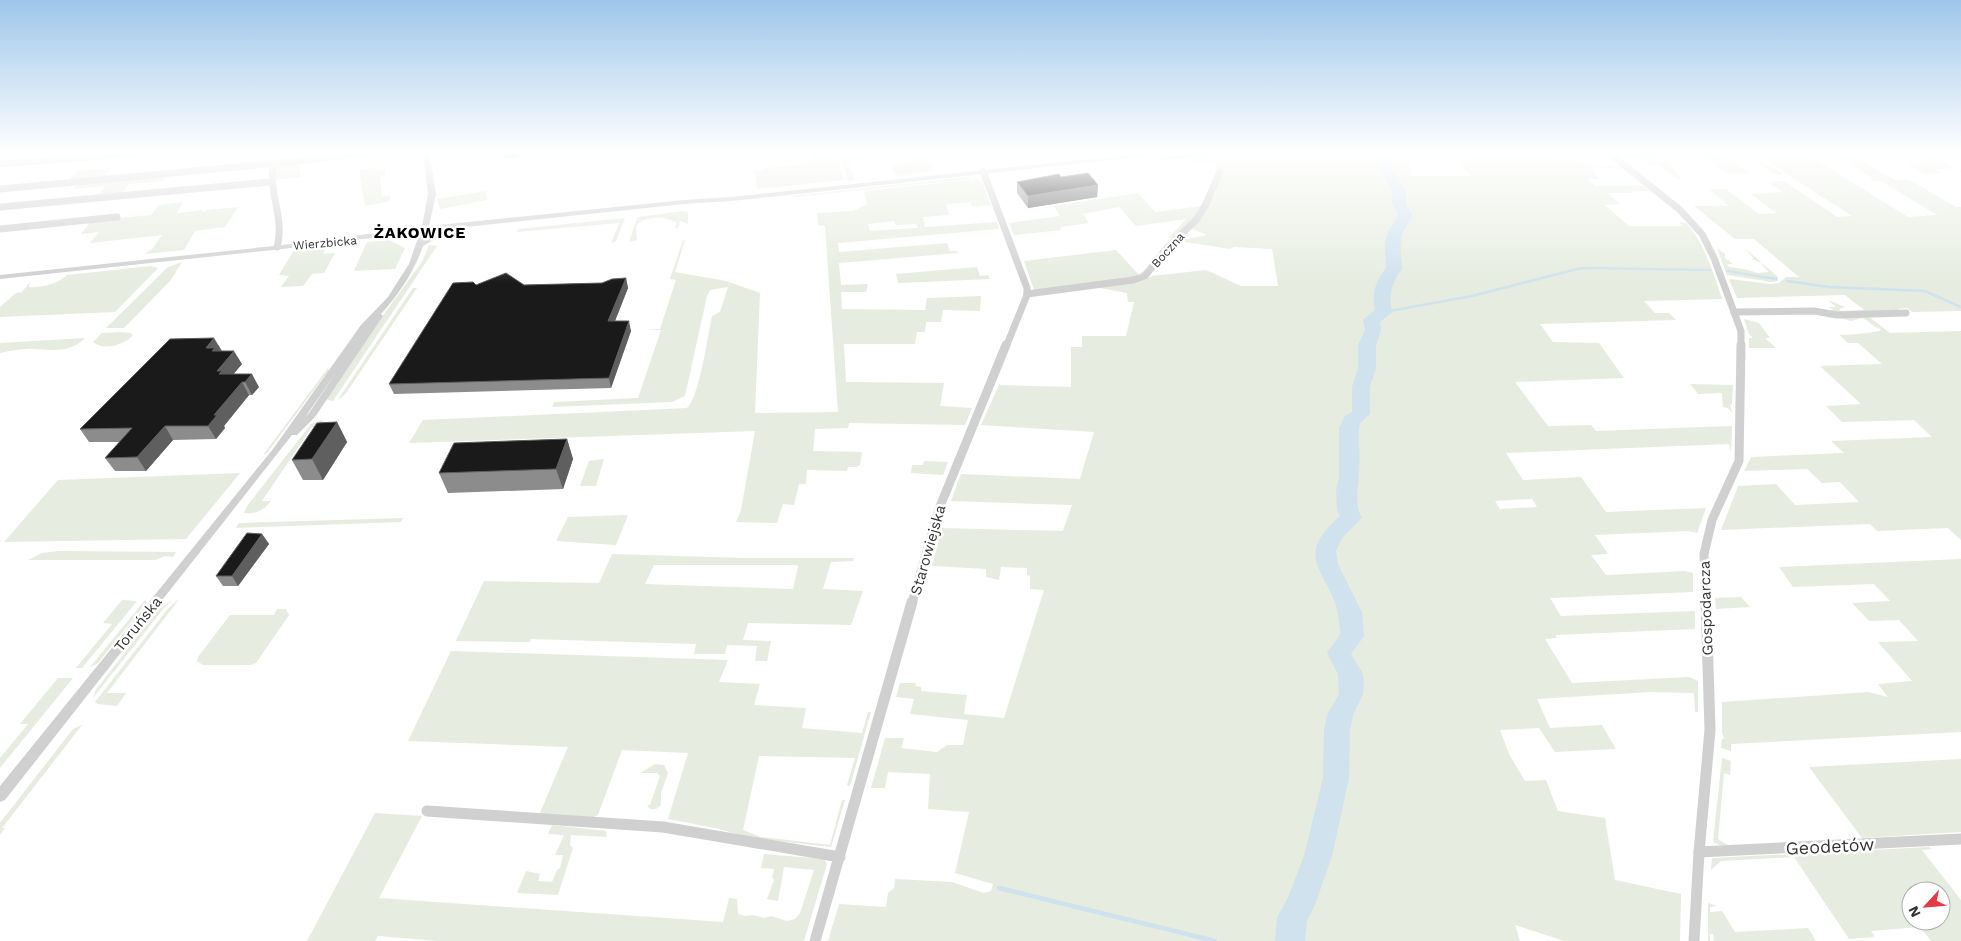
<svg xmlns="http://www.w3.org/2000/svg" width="1961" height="941" viewBox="0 0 1961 941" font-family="'Work Sans',sans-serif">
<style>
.green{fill:#e6ecdf;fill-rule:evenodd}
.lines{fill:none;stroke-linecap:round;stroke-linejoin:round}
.stream-far1{stroke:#cfe2ee;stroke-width:2.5}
.stream{stroke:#cfe2ee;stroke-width:4.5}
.river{fill:#cfe2ee;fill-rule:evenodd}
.minor-far2{stroke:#d0d0d0;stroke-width:7}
.minor-far1{stroke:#d0d0d0;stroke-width:9}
.minor{stroke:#d0d0d0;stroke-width:11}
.tertiary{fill:#d0d0d0;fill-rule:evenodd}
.wall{fill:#8c8c8c}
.shaded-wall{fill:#5f5f5f}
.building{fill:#1a1a1a;stroke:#5f5f5f}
.labels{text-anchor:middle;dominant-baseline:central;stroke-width:5;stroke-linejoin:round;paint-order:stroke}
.far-street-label{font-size:12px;fill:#333;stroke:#fff}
.street-label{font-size:15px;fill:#333;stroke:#fff}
.far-district-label{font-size:16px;font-weight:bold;letter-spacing:1px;fill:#000;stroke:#fff}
.near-street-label{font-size:18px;fill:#333;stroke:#fff}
</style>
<rect width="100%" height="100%" fill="#fff"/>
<g class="green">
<polygon points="811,152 836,152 844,180 757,189 755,171 763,170 763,168 809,164 812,155"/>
<polygon points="855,152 924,152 934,170 896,176 891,165 913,162 908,153 847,162 855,180 848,181 840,155 846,154 847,157 856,156"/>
<polygon points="1725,152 1733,157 1727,158 1751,173 1729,174 1698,155"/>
<path d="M1729 152H1748L1782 173 1781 175C1768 175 1760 161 1748 157 1739 153 1739 160 1729 152Z"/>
<polygon points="1753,152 1803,152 1908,217 1937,215 1881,181 1873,181 1869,179 1873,178 1829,152 1815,152 1848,152 1895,180 1908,179 1956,207 1961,207 1961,311 1912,312 1907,308 1898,309 1898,311 1834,313 1831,311 1833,309 1828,307 1836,307 1828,300 1845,307 1839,309 1841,311 1864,310 1845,295 1737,298 1729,279 1771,284 1779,283 1786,277 1799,277 1754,239 1735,239 1694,206 1729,206 1709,189 1726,189 1759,214 1776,213 1751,194 1782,192 1768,182 1784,181 1837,217 1852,216"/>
<polygon points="1925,152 1961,171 1961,172 1955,168 1935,170 1941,173 1924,174 1907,164 1923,164 1914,158 1934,157"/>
<path d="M1431 155 1545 156 1595 165 1621 167 1624 169 1590 167 1599 179H1588L1595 186H1644L1651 192 1631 190 1633 193H1608L1620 204 1605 205 1629 226H1682L1679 222 1686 223C1705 244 1713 272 1722 299L1644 301 1655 313H1669L1676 320 1540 324 1553 342 1599 343 1624 378 1515 382 1548 426 1591 425 1596 431 1732 426 1731 452 1729 444 1506 453 1523 480 1581 477 1606 512 1706 508 1697 533 1688 531 1595 535 1608 554 1591 555 1606 575 1685 571 1693 573V592L1550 598 1561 616 1695 611V629L1556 635V638L1545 639 1572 683 1689 677 1698 681V712H1695L1694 693 1650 692 1537 699 1550 728 1602 725 1616 749 1555 752 1539 728 1500 730 1509 754 1525 781 1546 780 1558 811 1605 818 1615 880 1681 894 1680 941H1564L1515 925 1520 941H828L839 904 886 907 888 893 894 888 895 879 952 882 984 893 991 891 993 884 955 873 969 812 928 809 930 774 888 772 885 788H871L885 738H904L901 748 937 752 947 745H963L968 720 910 714 914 699 896 697 900 683H916L915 686 921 687V691L967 695 964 714 1004 718 1044 590 1030 589V576L1027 575V568L1001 567 999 580 986 577V569L932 566 942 528 1063 531 1072 505 951 501 961 474 1080 479 1094 432 981 425 999 385 1071 387V347H1082V336H1126L1134 302H1128L1127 293 1095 287 1145 280 1152 276 1206 270 1241 286H1278L1272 249 1234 247 1230 249 1179 241 1160 267H1157L1177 241 1207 235 1192 229 1215 194 1223 170H1215L1217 162 1191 163 1189 159 1249 157 1429 158H1410L1411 176H1470L1458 159 1446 158 1514 157ZM1532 499 1537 507 1500 509 1495 501Z"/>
<polygon points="1657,156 1670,163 1681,179 1678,180 1659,165 1651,166 1639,157"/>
<polygon points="298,163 301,177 272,180 275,167"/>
<polygon points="376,167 376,171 385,170 385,175 380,177 382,197 390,196 390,201 365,206 359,170"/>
<polygon points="111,168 103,178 67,181 77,171"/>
<polygon points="168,174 163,181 129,184 122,193 99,195 105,186 74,189 79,183"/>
<polygon points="969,177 970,179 793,197 793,196"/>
<path d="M977 179 983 184 991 207 988 205 973 207 970 202 946 204 949 215 923 217 925 227 997 222 999 229 838 243 839 252 947 243 950 251H957L958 253 839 263 841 285 868 284 866 292H841L842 309 925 310 927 298 981 296 980 311 943 310 941 322H926L925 332H917L915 344H844L846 382 944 383 940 406 972 408 965 425 849 423 848 428 815 429 813 451 862 452 860 465 856 467H848L847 471 807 470 806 484H799L794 505 783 504 777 523 736 522 741 510 755 431 409 443 423 420 687 408C699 398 708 335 712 316L720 312 728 287 710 290 707 296 685 396 672 402 552 407 554 402 638 398 661 330H645L660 329 676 280 670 279 683 240H685L675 272 726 281 760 293 755 413 838 412 825 226 818 225 817 213 853 211 867 204 864 191ZM894 221 896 225 916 224 918 228 870 231 868 224Z"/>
<polygon points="485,191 487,200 440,209 437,199"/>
<polygon points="1138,193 1155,212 1202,206 1200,211 1174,238 1169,238 1186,219 1136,226 1119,207 1083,214 1089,223 1060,227 1061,230 1014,235 1009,223 1060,216 1054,206"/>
<polygon points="183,202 177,213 203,210 202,213 206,210 238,207 225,227 195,231 184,250 145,254 153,248 162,235 90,243 99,232 81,234 91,221 151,215 159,205"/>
<path d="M683 211 688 212V224L680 221 678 228H675L677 223C667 216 644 215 636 226L637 240 629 242 637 218 639 217Z"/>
<polygon points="625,218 616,241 611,243 619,223 517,232 518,229"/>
<polygon points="389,240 405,248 395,269 354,271 367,242"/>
<polygon points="429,245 437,246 333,401 328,400 327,398 384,314 423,260"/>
<polygon points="326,247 323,254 335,253 324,273 312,274 303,286 281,287 289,276 279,275 294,250"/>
<polygon points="1717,248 1725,254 1725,258 1733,264 1727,264 1729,267 1744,269 1758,273 1769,272 1762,265 1764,264 1752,259 1753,258 1746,249 1778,277 1778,281 1771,282 1727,275"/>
<polygon points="1116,250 1139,275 1152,263 1142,275 1135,278 1034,290 1024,261"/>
<polygon points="182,262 170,281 124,328 106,328 168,267"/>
<path d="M151 266 158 268 115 312 0 317V307L16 293 22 292 30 282 29 287C41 288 58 284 67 275Z"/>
<polygon points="977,267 980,276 988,275 990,279 898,283 896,274"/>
<polygon points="413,288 417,288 346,393 337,401"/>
<path d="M1868 316 1890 333 1961 331V540L1948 528 1877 531 1870 524 1721 530 1738 486 1776 484 1795 505 1859 502 1840 482 1822 483 1807 469 1744 471 1751 457 1844 453 1831 441 1932 437 1914 420 1842 422 1826 406 1861 404 1820 366 1882 364 1858 343H1848L1839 335C1854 335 1867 333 1880 331L1881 329C1873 327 1870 321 1862 318L1851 321 1840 318Z"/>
<polygon points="1744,319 1759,323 1770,338 1765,338 1776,348 1749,348 1749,338 1753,338 1749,334"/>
<path d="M120 332 130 333 133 335C124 345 104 351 93 342L102 333Z"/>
<path d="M85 338C71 353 52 350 34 349 22 348 11 351 0 353V343Z"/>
<polygon points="328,368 329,370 267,453 263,455"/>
<polygon points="1690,384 1733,385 1732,405 1730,404 1732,413 1728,408 1723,407 1722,393 1698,394"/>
<path d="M322 420 323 423 320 427H312L262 501H271C264 510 255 515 244 513L247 506 311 424Z"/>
<polygon points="604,459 596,486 580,486 589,461"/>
<polygon points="924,461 946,462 948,462 943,475 911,473 912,465 923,465"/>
<polygon points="240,473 186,539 4,542 58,480"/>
<polygon points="628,515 616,545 556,541 568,517"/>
<polygon points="403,518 401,522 236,528 239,523"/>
<polygon points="59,551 176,552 173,557 165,556 155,560 28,560 42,553"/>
<path d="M612 554 744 558H854L853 561 831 562 823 589 863 591 851 625 748 623 743 640 771 641 767 661H755L757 646 727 645 725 654H694L696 644 531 639 530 642 456 641 484 581 599 583ZM654 565H797L798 566 793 589 645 584Z"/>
<polygon points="1961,559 1961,732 1731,744 1731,751 1721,748 1722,739 1724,739 1722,732 1722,702 1868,692 1888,697 1878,684 1912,681 1878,642 1918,641 1899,620 1869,621 1852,603 1890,601 1874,584 1793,587 1779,567"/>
<polygon points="1741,597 1750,607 1716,609 1715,598"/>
<polygon points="180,598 107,693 126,693 117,706 98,704 95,702 167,610"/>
<polygon points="122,600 137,601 82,668 76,668 112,624 103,623"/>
<polygon points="145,600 147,602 98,663 90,667"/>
<polygon points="172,600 163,609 93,698 95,691 158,610"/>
<polygon points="277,609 286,609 289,615 256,663 250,665 203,665 197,661 198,657 230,615 274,615"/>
<polygon points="451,651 728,660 719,682 760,684 754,705 806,708 802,728 862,733 868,712 871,712 850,786 847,785 855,758 759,756 743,830 761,837 830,845 842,800 845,800 831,847 751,838 715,828 668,819 688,753 622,750 598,815 592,818 539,815 568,747 408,741"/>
<polygon points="58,678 73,678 0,768 0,758 28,724 20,724"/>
<polygon points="82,725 2,828 5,828 0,835 0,823 73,729"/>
<polygon points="1722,758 1731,761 1730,775 1724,773 1718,839 1731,847 1724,847 1713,842"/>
<polygon points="1961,759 1961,832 1862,838 1809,767"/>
<polygon points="655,764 664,765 668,773 661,793 661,805 656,809 650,809 647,805 650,805 660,776 657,773 640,773"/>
<polygon points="375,813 422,816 379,898 723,922 729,898 737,899 738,914 745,916 753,915 764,918 771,916 787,921 795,919 800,913 814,870 784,867 778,901 767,899 774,880 772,877 774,869 761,868 764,854 824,859 827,864 804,941 438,941 378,936 375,941 307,941"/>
<polygon points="552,825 606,831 607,837 571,835 570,845 573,848 558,895 517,893 526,871 540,874 538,881 552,882 557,870 560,868 563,855 555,855 564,835 548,834"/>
<path d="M1929 847 1932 849 1922 850 1961 900V941H1931L1920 927 1871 931 1875 937 1849 939 1794 857 1721 861 1711 870 1712 858ZM1911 891H1941V921H1911Z"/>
<polygon points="1708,903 1717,906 1710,907 1710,912 1722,911 1735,932 1808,928 1816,941 1714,941 1713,934 1710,934 1710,941 1708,941"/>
</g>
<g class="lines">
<g class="stream-far1">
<polyline points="1727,271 1776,279"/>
<polyline points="1787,281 1829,287 1925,291 1961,307"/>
<polyline points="1384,312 1472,296 1581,268 1710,270"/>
</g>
<polyline class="stream" points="999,888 1215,941"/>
<path class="river" d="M1382 157 1387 158 1390 162 1392 169 1406 190V204L1412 214C1411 222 1406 225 1403 232 1398 246 1402 256 1402 269 1392 283 1388 294 1392 312L1380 322 1381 330 1376 345V368L1370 387V414L1360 423 1359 428C1359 444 1360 460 1359 476 1358 491 1354 503 1362 518L1342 538 1336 551 1338 564 1362 612 1364 636 1351 654 1362 672 1364 680 1363 694 1353 715 1350 730 1349 778 1332 856 1315 905 1307 921 1305 941H1275L1277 918 1288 897 1304 856 1323 778 1324 730 1327 715 1339 694 1338 674 1327 653C1330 647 1338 640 1340 634 1341 631 1339 625 1339 622 1336 574 1287 562 1340 516L1337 510 1336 489 1339 478V428L1345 416 1352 412V387L1358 368V345L1365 330 1363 320 1375 310C1371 294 1376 281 1386 268 1386 255 1383 245 1388 232 1391 225 1396 222 1398 214L1392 204V190L1375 161Z"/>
<g class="minor-far2">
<polyline points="1608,152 1680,210 1702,234 1714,258 1741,331 1741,347"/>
<polyline points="1611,154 1714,152"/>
<path d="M273 163C268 192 285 218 277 247"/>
<polyline points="0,164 151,152"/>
<polyline points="983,171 1027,288 1027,295 1006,347"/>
<polyline points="0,189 290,162 374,152"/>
<polyline points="0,207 269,182"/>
<polyline points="0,229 117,217"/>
<polyline points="1027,294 1133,280 1145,276 1167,248 1196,220 1205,206 1220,172"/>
<polyline points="1734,312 1814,311 1837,315 1906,313"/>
</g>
<g class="minor-far1">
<polyline points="912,603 939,509 1006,345"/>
<polyline points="1706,603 1704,554 1712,520 1739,461 1741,345"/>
</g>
<g class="minor">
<polyline points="427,811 663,827 840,857"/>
<polyline points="1699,852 1961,839"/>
<polyline points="815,941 912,602"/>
<polyline points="1694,941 1699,852 1710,730 1706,602"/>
</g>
<g class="tertiary">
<path d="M423 152H429L436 194 429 226 684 200 731 197 1154 152H1171L1168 154 731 201 684 204 428 231 425 239 440 230H443L447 232 423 246C414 272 399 294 381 314L383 316 315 417 297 435H292L5 800 0 802V786L273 449 361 325 388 297 409 264 420 232 282 249 0 279V275L274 246 422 227 428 194ZM337 371 309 413 306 416Z"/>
<polygon points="1221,152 1385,152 1382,154 1221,156 1160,160 1157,158 1160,156"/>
</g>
</g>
<g class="wall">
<polygon points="1061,177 1098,185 1097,197 1028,208 1017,193 1017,182"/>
<polygon points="626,278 628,288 615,321 631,331 611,388 394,394 389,384 476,285 524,285 602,283"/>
<polygon points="222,351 242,364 233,374 259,387 252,395 249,395 224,426 225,428 216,439 173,440 146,471 115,471 105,458 120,442 89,442 80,429"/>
<polygon points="337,422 347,442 323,480 303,480 292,460"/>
<polygon points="567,439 573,459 563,489 448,493 439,473"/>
<polygon points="262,534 269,544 238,586 223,586 216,576"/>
</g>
<g class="shaded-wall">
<polygon points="502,152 520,152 519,157 504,158"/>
<polygon points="1098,185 1097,197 1028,208 1028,196"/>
<polygon points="626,278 628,288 611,331 608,321"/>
<polygon points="629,321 631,331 611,388 609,378"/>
<polygon points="214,338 222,351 219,364 206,348"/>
<polygon points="234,351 242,364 228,381 227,387 217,371"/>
<polygon points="252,374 259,387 252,395 245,382"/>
<polygon points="242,382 249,395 224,426 225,428 216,439 208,426 214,415"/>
<polygon points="337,422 347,442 323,480 312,459"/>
<polygon points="165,426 173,440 146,471 137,457"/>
<polygon points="567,439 573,459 563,489 556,469"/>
<polygon points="262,534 269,544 238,586 232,576"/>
</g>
<g class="building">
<polygon points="1088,173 1098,185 1028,196 1017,182 1059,174 1061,177"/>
<polygon points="506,273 524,285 602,283 612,279 626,278 608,321 629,321 609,378 389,384 453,283 473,282 476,285"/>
<polygon points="214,338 206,348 215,348 212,351 234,351 217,371 222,371 219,374 252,374 245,382 242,382 214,415 217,415 208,426 165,426 137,457 105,458 132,428 80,429 170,339"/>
<polygon points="337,422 312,459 292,460 317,423"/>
<polygon points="567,439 556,469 439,473 454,443"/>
<polygon points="247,533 262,534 232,576 216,576"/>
</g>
<linearGradient id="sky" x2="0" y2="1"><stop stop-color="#9ec6ea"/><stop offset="0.54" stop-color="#fff"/><stop offset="1" stop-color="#fff" stop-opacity="0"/></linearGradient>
<rect width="1961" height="283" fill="url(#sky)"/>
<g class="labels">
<g class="far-street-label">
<text transform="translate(325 243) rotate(-5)">Wierzbicka</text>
<text transform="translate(1168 250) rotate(-48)">Boczna</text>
</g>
<g class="street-label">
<text transform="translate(928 550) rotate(-74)">Starowiejska</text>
<text transform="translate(1706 608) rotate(-92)">Gospodarcza</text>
<text transform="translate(138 624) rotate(-51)">Toruńska</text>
</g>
<g class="far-district-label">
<text x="420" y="232">ŻAKOWICE</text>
</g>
<g class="near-street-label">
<text transform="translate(1830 846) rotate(-3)">Geodetów</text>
</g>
</g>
<g transform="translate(1926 906) rotate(244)"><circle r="24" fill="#ffffff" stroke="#adadad"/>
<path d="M0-4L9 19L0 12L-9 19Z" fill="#e63946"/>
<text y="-8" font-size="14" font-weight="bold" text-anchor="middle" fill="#333333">N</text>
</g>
</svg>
